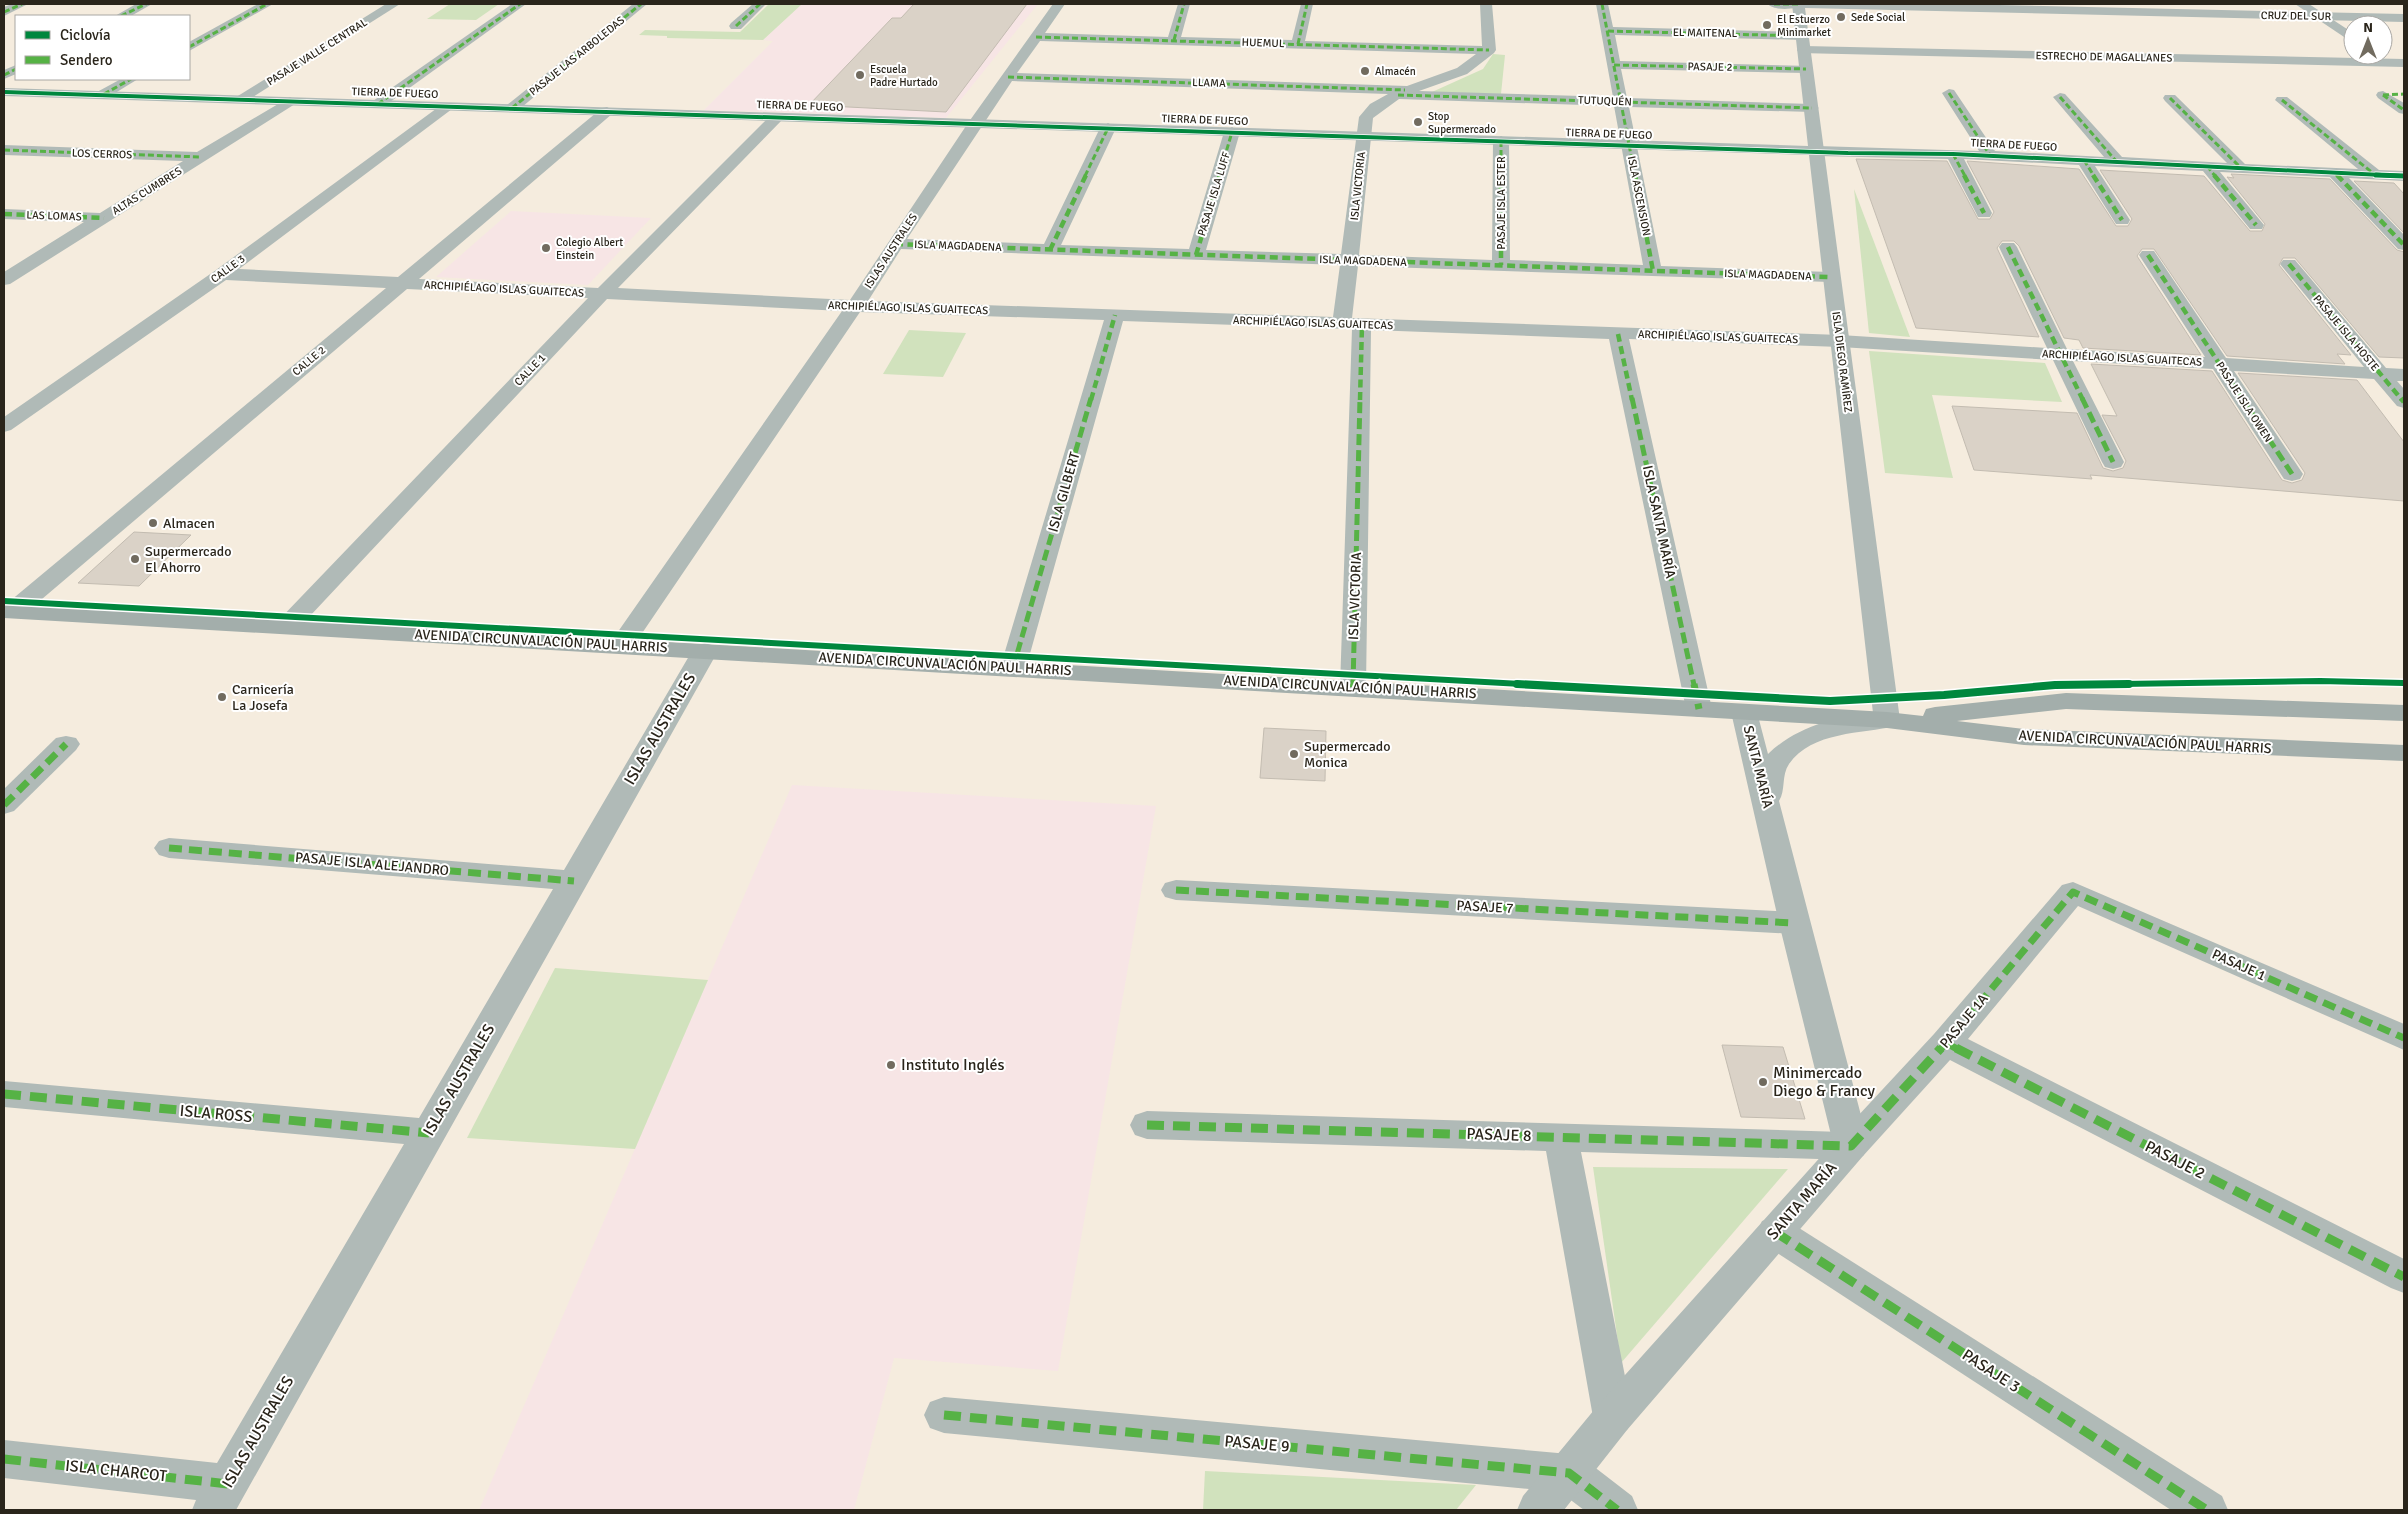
<svg xmlns="http://www.w3.org/2000/svg" width="2408" height="1514" viewBox="0 0 2408 1514" font-family="Signika,sans-serif">
<style>
.education{fill:#f7e5e5}
.green{fill:#d1e2bd}
.building{fill:#dad2c7;stroke:#c3bcb1}
.lines{fill:none;stroke-linecap:round;stroke-linejoin:round}
.minor{fill:#b0bab7;fill-rule:evenodd}
.tertiary{fill:#b0bab7;fill-rule:evenodd}
.secondary{fill:#a3aeab;fill-rule:evenodd}
.quiet-far4{stroke:#56b245;stroke-width:3;stroke-dasharray:6 3;stroke-linecap:butt}
.quiet-far3{stroke:#56b245;stroke-width:4.5;stroke-dasharray:8 4.5;stroke-linecap:butt}
.quiet-far2{stroke:#56b245;stroke-width:5;stroke-dasharray:11 5;stroke-linecap:butt}
.quiet-far1{stroke:#56b245;stroke-width:7;stroke-dasharray:13 7;stroke-linecap:butt}
.quiet{stroke:#56b245;stroke-width:9;stroke-dasharray:17 9;stroke-linecap:butt}
.cycleway-far3-casing{stroke:#fff;stroke-width:5.5}
.cycleway-far2-casing{stroke:#fff;stroke-width:7}
.cycleway-far1-casing{stroke:#fff;stroke-width:9}
.cycleway-casing{stroke:#fff;stroke-width:11}
.cycleway-far3{stroke:#00873e;stroke-width:4}
.cycleway-far2{stroke:#00873e;stroke-width:5}
.cycleway-far1{stroke:#00873e;stroke-width:6}
.cycleway{stroke:#00873e;stroke-width:8}
.poi-dot{fill:#716b5f;stroke:#fff;stroke-width:2}
.labels{text-anchor:middle;dominant-baseline:central;stroke-width:4;stroke-linejoin:round;paint-order:stroke}
.far-street-label{font-size:11px;fill:#2a251b;stroke:#fff}
.far-poi-label{font-size:11px;fill:#2a251b;stroke:#fff;text-anchor:start}
.street-label{font-size:14px;fill:#2a251b;stroke:#fff}
.poi-label{font-size:14px;fill:#2a251b;stroke:#fff;text-anchor:start}
.near-street-label{font-size:16px;fill:#2a251b;stroke:#fff}
.near-poi-label{font-size:16px;fill:#2a251b;stroke:#fff;text-anchor:start}
</style>
<rect width="100%" height="100%" fill="#f5ecde"/>
<g class="education">
<polygon points="802,4 1038,4 946,118 704,110 773,41 763,40"/>
<polygon points="511,211 651,218 588,285 436,277"/>
<polygon points="792,785 1156,806 1058,1371 894,1358 854,1510 479,1510"/>
</g>
<g class="green">
<polygon points="450,4 499,4 476,20 427,19"/>
<polygon points="769,4 802,4 763,40 667,38 667,36 639,35 645,30 740,32"/>
<polygon points="1493,54 1505,55 1501,94 1432,92 1483,69"/>
<polygon points="1854,189 1910,337 1869,333"/>
<polygon points="909,330 966,333 943,377 883,374"/>
<polygon points="1869,351 2045,363 2062,402 1932,395 1953,478 1885,473"/>
<polygon points="555,968 708,980 635,1149 467,1138"/>
<polygon points="1593,1167 1788,1169 1621,1363"/>
<polygon points="1205,1471 1476,1485 1456,1510 1203,1510"/>
</g>
<g class="building">
<polygon points="914,4 1027,4 946,112 809,105 892,18 901,18"/>
<polygon points="1856,159 1947,161 1978,219 1990,219 1994,212 1967,161 2079,169 2116,226 2128,226 2132,219 2100,170 2204,176 2250,231 2262,231 2265,224 2227,177 2234,178 2231,174 2330,179 2397,250 2404,252 2404,358 2379,357 2295,258 2283,258 2279,265 2351,355 2337,354 2345,364 2227,356 2154,249 2142,249 2137,256 2201,355 2083,348 2079,340 2064,338 2019,246 2014,241 2002,241 1997,248 2039,337 1916,328"/>
<polygon points="2354,181 2394,183 2404,194 2404,233"/>
<polygon points="2091,364 2212,371 2282,480 2292,483 2302,480 2305,473 2238,373 2357,380 2404,442 2404,501 2090,475 2092,479 1974,470 1952,406 2077,413 2103,468 2113,471 2123,468 2126,461 2102,415 2117,416"/>
<polygon points="134,532 191,535 139,586 78,583"/>
<polygon points="1264,728 1326,731 1325,781 1260,778"/>
<polygon points="1722,1045 1783,1047 1805,1119 1741,1117"/>
</g>
<g class="lines">
<g class="minor">
<polygon points="12,4 28,4 4,16 4,7"/>
<polygon points="136,4 152,4 131,16 115,16"/>
<polygon points="258,4 273,4 189,51 189,42"/>
<polygon points="386,4 400,4 245,102 235,102 233,99"/>
<polygon points="512,4 526,4 383,107 373,107 371,104 373,101"/>
<polygon points="633,4 647,4 517,111 507,111 505,108 507,105"/>
<polygon points="753,4 766,4 741,29 731,29 729,26 731,23"/>
<path d="M1053 4H1065L1045 33 1168 37 1178 4H1190L1181 37 1292 40 1301 4H1313L1305 41 1482 46 1480 4H1492L1496 50 1494 53 1467 74 1419 91 1613 97 1596 4H1608L1613 27 1802 32 1809 36 1802 40 1615 35 1620 61 1811 66 1813 69 1811 72 1806 73 1621 69 1627 98 1812 104 1819 108 1812 112 1629 107 1661 266 1830 272 1836 273 1839 277 1836 281 1830 282 1358 266 1352 318 1840 335 2047 348 1999 247 2002 243H2014L2017 247 2067 349 2205 357 2139 255 2142 251H2154L2226 358 2364 367 2280 264 2283 260H2295L2386 368 2404 369V381H2397L2404 389V408L2397 406 2374 379 2234 371 2303 474 2300 479 2292 481 2284 479 2213 369 2073 361 2124 462 2121 467 2113 469 2105 467 2102 462 2053 360 1840 347 1629 339 1712 709 1708 715 1699 717 1690 715 1686 709 1609 339 1371 330 1366 687 1362 693 1353 695 1344 693 1340 687 1352 329 1123 321 1026 668 1022 673 1013 676 1004 673 1000 668 1104 320 860 312 630 651 621 654 612 651 608 646 842 311 607 299 295 632 286 634 277 632 274 627 277 622 588 298 407 289 22 616 13 618 4 615V606L386 288 226 280 11 430 4 432V417L216 270 444 103H454L456 106 239 269 398 277 602 108 607 107 614 111 612 114 419 279 598 288 772 114 777 113 784 117 782 120 618 288 850 300 968 123ZM1040 41 1476 54 1457 68 1407 86 1017 73ZM1012 81 1388 94 1370 104 1359 117 1341 254 1206 250 1240 132 1232 127 1224 132 1189 249 1061 245 1116 128 1108 123 1100 128 1044 244 907 239ZM1399 99 1614 106 1643 265 1510 260 1509 141 1501 136 1493 141 1492 260 1359 255 1373 118ZM901 249 1340 265 1333 317 868 301Z"/>
<path d="M1768 4H1804C1798 10 1773 11 1768 4Z"/>
<polygon points="2295,4 2309,4 2353,33 2353,43"/>
<polygon points="1804,46 2404,59 2404,67 1799,53 1797,50 1799,47"/>
<polygon points="16,65 16,74 4,79 4,70"/>
<polygon points="121,79 138,79 107,98 97,98 95,95 97,92"/>
<polygon points="1949,89 1954,90 1995,151 2104,157 2053,97 2060,93 2065,94 2122,157 2227,163 2165,101 2163,98 2165,95 2175,95 2245,164 2358,169 2275,100 2277,97 2287,97 2379,170 2404,171 2404,181 2349,178 2404,235 2404,250 2398,249 2330,177 2220,172 2264,225 2262,229 2250,229 2203,171 2095,166 2130,220 2128,224 2116,224 2079,165 1964,159 1992,213 1990,217 1978,217 1976,213 1948,159 1817,156 1809,151 1817,146 1979,151 1942,93"/>
<polygon points="2383,91 2404,103 2404,114 2399,113 2378,98 2376,95 2378,92"/>
<polygon points="290,97 297,101 295,104 10,284 4,285 4,272 84,222 4,219 4,209 100,213 183,161 4,155 4,145 197,152"/>
<polygon points="705,643 714,646 718,651 236,1510 192,1510 196,1500 4,1478 4,1440 217,1463 404,1144 4,1107 4,1081 419,1118 553,889 169,858 159,855 154,848 159,841 169,838 564,870 692,651 696,646"/>
<polygon points="66,736 76,738 80,744 76,750 14,811 4,814 4,789 56,738"/>
<polygon points="1176,880 1794,912 1805,916 1809,923 1805,930 1794,934 1176,900 1165,897 1161,890 1165,883"/>
<polygon points="2073,882 2404,1024 2404,1050 2078,906 1968,1039 2404,1259 2404,1293 2391,1288 1950,1060 1863,1156 1851,1160 1581,1152 1633,1417 1627,1430 1613,1435 1599,1430 1593,1417 1546,1151 1147,1139 1135,1135 1130,1125 1135,1115 1147,1111 1843,1132 1934,1034 2062,885"/>
<polygon points="1775,1217 1788,1221 2222,1496 2228,1510 2171,1510 1762,1243 1757,1232 1762,1221"/>
<polygon points="944,1397 1569,1454 1584,1459 1632,1496 1638,1510 1584,1510 1560,1492 944,1433 930,1428 924,1415 930,1402"/>
</g>
<path class="tertiary" d="M1792 4H1952L2404 14V22L1805 8 1900 720 1896 726C1862 734 1812 731 1789 764 1781 776 1786 790 1779 801L1869 1146 1863 1156 1627 1430 1564 1510H1517L1523 1496 1599 1404 1833 1143 1779 923 1731 712 1735 706 1744 704 1753 706 1757 712 1768 754C1796 727 1834 717 1873 713L1809 155 4 96V88L1808 146Z"/>
<polygon class="secondary" points="4,604 1887,712 1923,716 1926,709 1935,707 2066,693 2404,705 2404,721 2066,709 1957,721 2024,729 2404,745 2404,761 2024,745 1887,728 4,618"/>
<g class="quiet-far4">
<polyline points="1602,4 1635,176"/>
<polyline points="1774,4 1798,4"/>
<polyline points="4,12 22,4"/>
<polyline points="121,16 146,4"/>
<polyline points="736,26 760,4"/>
<polyline points="1608,31 1802,36"/>
<polyline points="1036,37 1489,50"/>
<polyline points="1174,40 1184,4"/>
<polyline points="1298,44 1307,4"/>
<polyline points="189,47 267,4"/>
<polyline points="1614,65 1806,69"/>
<polyline points="4,75 16,69"/>
<polyline points="1008,77 1405,90"/>
<polyline points="1949,93 1990,155"/>
<polyline points="104,94 131,79"/>
<polyline points="1398,95 1812,108"/>
<polyline points="2383,95 2404,110"/>
<polyline points="2383,95 2404,94"/>
<polyline points="2060,97 2117,162"/>
<polyline points="2170,98 2241,168"/>
<polyline points="2282,100 2374,174"/>
<polyline points="378,104 520,4"/>
<polyline points="512,108 641,4"/>
<polyline points="1501,141 1501,176"/>
<polyline points="4,150 201,157"/>
<polyline points="1953,154 1965,176"/>
<polyline points="2084,160 2094,176"/>
<polyline points="2207,166 2215,176"/>
<polyline points="2335,173 2338,176"/>
<polyline points="1085,176 1108,128"/>
<polyline points="1219,176 1232,132"/>
</g>
<g class="quiet-far3">
<polyline points="1501,175 1501,265"/>
<polyline points="1635,175 1653,271"/>
<polyline points="1964,175 1984,213"/>
<polyline points="2093,175 2122,220"/>
<polyline points="2214,175 2256,225"/>
<polyline points="2337,175 2404,245"/>
<polyline points="4,214 104,218"/>
<polyline points="895,244 1830,277"/>
<polyline points="2008,247 2083,400"/>
<polyline points="1050,250 1086,175"/>
<polyline points="1196,255 1220,175"/>
<polyline points="2148,255 2243,400"/>
<polyline points="2289,264 2402,400"/>
<polyline points="1618,334 1632,400"/>
<polyline points="1091,400 1115,315"/>
<polyline points="1360,400 1362,325"/>
</g>
<g class="quiet-far2">
<polyline points="1632,398 1694,685"/>
<polyline points="2082,398 2113,462"/>
<polyline points="2242,398 2292,474"/>
<polyline points="2401,398 2404,402"/>
<polyline points="1013,668 1091,398"/>
<polyline points="1353,685 1360,398"/>
</g>
<g class="quiet-far1">
<polyline points="1694,684 1699,709"/>
<polyline points="1353,687 1353,684"/>
<polyline points="4,805 66,744"/>
<polyline points="169,848 574,881"/>
<polyline points="1176,890 1794,923"/>
<polyline points="1946,1043 1959,1050"/>
<polyline points="1940,1050 2073,892 2404,1038"/>
</g>
<g class="quiet">
<polyline points="1956,1048 2404,1277"/>
<polyline points="4,1094 429,1133"/>
<polyline points="1147,1125 1851,1146 1941,1048"/>
<polyline points="1775,1232 2207,1510"/>
<polyline points="944,1415 1569,1473 1617,1510"/>
<polyline points="4,1459 228,1484"/>
</g>
<defs>
<polyline id="cycleway-far3" points="4,92 1848,153 1953,154 2402,176"/>
<polyline id="cycleway-far2" points="2376,175 2404,176"/>
<g id="cycleway-far1">
<polyline points="4,601 1540,685"/>
<polyline points="2054,685 2320,681 2404,683"/>
</g>
<polyline id="cycleway" points="1517,684 1830,701 1944,695 2055,685 2129,684"/>
</defs>
<use href="#cycleway-far3" class="cycleway-far3-casing"/>
<use href="#cycleway-far2" class="cycleway-far2-casing"/>
<use href="#cycleway-far1" class="cycleway-far1-casing"/>
<use href="#cycleway" class="cycleway-casing"/>
<use href="#cycleway-far3" class="cycleway-far3"/>
<use href="#cycleway-far2" class="cycleway-far2"/>
<use href="#cycleway-far1" class="cycleway-far1"/>
<use href="#cycleway" class="cycleway"/>
</g>
<g class="poi-dot">
<circle cx="1841" cy="17" r="5"/>
<circle cx="1767" cy="25" r="5"/>
<circle cx="1365" cy="71" r="5"/>
<circle cx="860" cy="75" r="5"/>
<circle cx="1418" cy="122" r="5"/>
<circle cx="546" cy="248" r="5"/>
<circle cx="153" cy="523" r="5"/>
<circle cx="135" cy="559" r="5"/>
<circle cx="222" cy="697" r="5"/>
<circle cx="1294" cy="754" r="5"/>
<circle cx="891" cy="1065" r="5"/>
<circle cx="1763" cy="1082" r="5"/>
</g>
<g class="labels">
<g class="far-street-label">
<text transform="translate(2296 16) rotate(1)">CRUZ DEL SUR</text>
<text transform="translate(1705 33) rotate(1)">EL MAITENAL</text>
<text transform="translate(1263 43) rotate(2)">HUEMUL</text>
<text transform="translate(317 52) rotate(-32)">PASAJE VALLE CENTRAL</text>
<text transform="translate(577 56) rotate(-39)">PASAJE LAS ARBOLEDAS</text>
<text transform="translate(2104 57) rotate(1)">ESTRECHO DE MAGALLANES</text>
<text transform="translate(1710 67) rotate(1)">PASAJE 2</text>
<text transform="translate(1209 83) rotate(2)">LLAMA</text>
<text transform="translate(395 93) rotate(2)">TIERRA DE FUEGO</text>
<text transform="translate(1605 101) rotate(2)">TUTUQUÉN</text>
<text transform="translate(800 106) rotate(2)">TIERRA DE FUEGO</text>
<text transform="translate(1205 120) rotate(2)">TIERRA DE FUEGO</text>
<text transform="translate(1609 134) rotate(2)">TIERRA DE FUEGO</text>
<text transform="translate(2014 145) rotate(3)">TIERRA DE FUEGO</text>
<text transform="translate(102 154) rotate(2)">LOS CERROS</text>
<text transform="translate(1358 186) rotate(-84)">ISLA VICTORIA</text>
<text transform="translate(147 191) rotate(-32)">ALTAS CUMBRES</text>
<text transform="translate(1214 194) rotate(-73)">PASAJE ISLA LUFF</text>
<text transform="translate(1639 196) rotate(79)">ISLA ASCENSION</text>
<text transform="translate(1501 203) rotate(-90)">PASAJE ISLA ESTER</text>
<text transform="translate(54 216) rotate(2)">LAS LOMAS</text>
<text transform="translate(958 246) rotate(2)">ISLA MAGDADENA</text>
<text transform="translate(891 251) rotate(-57)">ISLAS AUSTRALES</text>
<text transform="translate(1363 261) rotate(2)">ISLA MAGDADENA</text>
<text transform="translate(228 269) rotate(-36)">CALLE 3</text>
<text transform="translate(1768 275) rotate(2)">ISLA MAGDADENA</text>
<text transform="translate(504 289) rotate(3)">ARCHIPIÉLAGO ISLAS GUAITECAS</text>
<text transform="translate(908 308) rotate(2)">ARCHIPIÉLAGO ISLAS GUAITECAS</text>
<text transform="translate(1313 323) rotate(2)">ARCHIPIÉLAGO ISLAS GUAITECAS</text>
<text transform="translate(2346 333) rotate(50)">PASAJE ISLA HOSTE</text>
<text transform="translate(1718 337) rotate(2)">ARCHIPIÉLAGO ISLAS GUAITECAS</text>
<text transform="translate(2122 358) rotate(3)">ARCHIPIÉLAGO ISLAS GUAITECAS</text>
<text transform="translate(309 361) rotate(-40)">CALLE 2</text>
<text transform="translate(1842 362) rotate(83)">ISLA DIEGO RAMÍREZ</text>
<text transform="translate(530 370) rotate(-46)">CALLE 1</text>
<text transform="translate(2244 402) rotate(57)">PASAJE ISLA OWEN</text>
</g>
<g class="far-poi-label">
<text x="1851" y="17">Sede Social</text>
<text x="1777" y="19">El Estuerzo<tspan x="1777" dy="13">Minimarket</tspan></text>
<text x="870" y="69">Escuela<tspan x="870" dy="13">Padre Hurtado</tspan></text>
<text x="1375" y="71">Almacén</text>
<text x="1428" y="116">Stop<tspan x="1428" dy="13">Supermercado</tspan></text>
<text x="556" y="242">Colegio Albert<tspan x="556" dy="13">Einstein</tspan></text>
</g>
<g class="street-label">
<text transform="translate(1064 492) rotate(-74)">ISLA GILBERT</text>
<text transform="translate(1659 522) rotate(78)">ISLA SANTA MARÍA</text>
<text transform="translate(1355 596) rotate(-88)">ISLA VICTORIA</text>
<text transform="translate(541 641) rotate(3)">AVENIDA CIRCUNVALACIÓN PAUL HARRIS</text>
<text transform="translate(945 664) rotate(3)">AVENIDA CIRCUNVALACIÓN PAUL HARRIS</text>
<text transform="translate(1350 687) rotate(3)">AVENIDA CIRCUNVALACIÓN PAUL HARRIS</text>
<text transform="translate(2145 742) rotate(3)">AVENIDA CIRCUNVALACIÓN PAUL HARRIS</text>
<text transform="translate(1758 767) rotate(76)">SANTA MARÍA</text>
<text transform="translate(372 864) rotate(5)">PASAJE ISLA ALEJANDRO</text>
<text transform="translate(1485 907) rotate(3)">PASAJE 7</text>
<text transform="translate(2239 965) rotate(24)">PASAJE 1</text>
<text transform="translate(1964 1021) rotate(-50)">PASAJE 1A</text>
</g>
<g class="poi-label">
<text x="163" y="523">Almacen</text>
<text x="145" y="551">Supermercado<tspan x="145" dy="16">El Ahorro</tspan></text>
<text x="232" y="689">Carnicería<tspan x="232" dy="16">La Josefa</tspan></text>
<text x="1304" y="746">Supermercado<tspan x="1304" dy="16">Monica</tspan></text>
</g>
<g class="near-street-label">
<text transform="translate(660 729) rotate(-60)">ISLAS AUSTRALES</text>
<text transform="translate(459 1080) rotate(-60)">ISLAS AUSTRALES</text>
<text transform="translate(216 1114) rotate(5)">ISLA ROSS</text>
<text transform="translate(1499 1135) rotate(2)">PASAJE 8</text>
<text transform="translate(2175 1160) rotate(27)">PASAJE 2</text>
<text transform="translate(1802 1201) rotate(-49)">SANTA MARÍA</text>
<text transform="translate(1991 1371) rotate(33)">PASAJE 3</text>
<text transform="translate(258 1432) rotate(-60)">ISLAS AUSTRALES</text>
<text transform="translate(1257 1444) rotate(5)">PASAJE 9</text>
<text transform="translate(116 1471) rotate(6)">ISLA CHARCOT</text>
</g>
<g class="near-poi-label">
<text x="901" y="1065">Instituto Inglés</text>
<text x="1773" y="1073">Minimercado<tspan x="1773" dy="18">Diego &amp; Francy</tspan></text>
</g>
</g>
<rect width="2408" height="1514" fill="none" stroke="#2a251b" stroke-width="10"/>
<rect x="15" y="15" width="175" height="65" fill="#ffffff" stroke="#aaa8a4"/>
<rect x="25" y="31" width="25" height="8" fill="#00873e" stroke="#aaa8a4"/>
<text x="60" y="40" font-size="15" fill="#2a251b">Ciclovía</text>
<rect x="25" y="56" width="25" height="8" fill="#56b245" stroke="#aaa8a4"/>
<text x="60" y="65" font-size="15" fill="#2a251b">Sendero</text>
<g transform="translate(2368 40)"><circle r="24" fill="#ffffff" stroke="#aaa8a4"/>
<path d="M0-4L9 19L0 12L-9 19Z" fill="#716b5f"/>
<text y="-8" font-size="14" font-weight="bold" text-anchor="middle" fill="#2a251b">N</text>
</g>
</svg>
